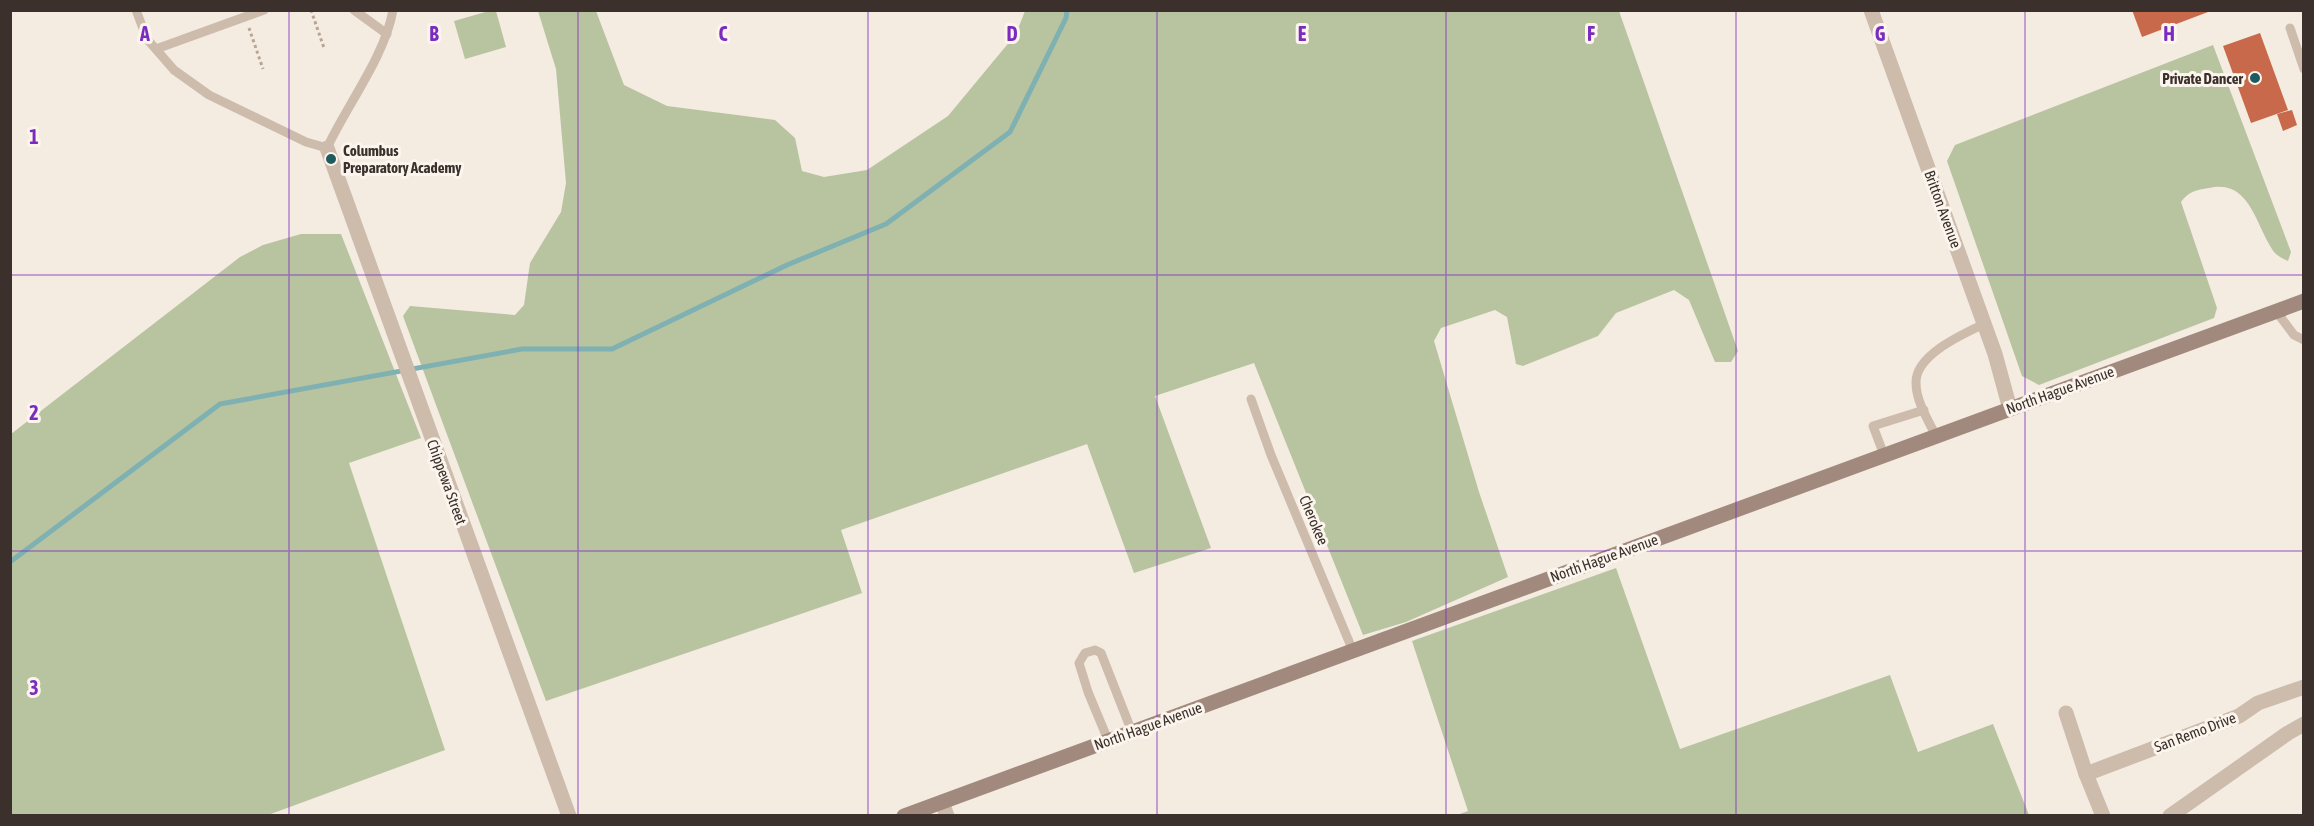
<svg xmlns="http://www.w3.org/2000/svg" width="2314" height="826" viewBox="0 0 2314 826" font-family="'Asap Condensed',sans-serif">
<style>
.green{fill:#b8c4a0}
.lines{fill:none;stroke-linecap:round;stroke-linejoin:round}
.stream{stroke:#7fb0b2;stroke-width:5}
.building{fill:#c8694b}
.path{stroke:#b9a596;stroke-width:3;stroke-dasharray:3 3;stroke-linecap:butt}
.lane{stroke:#cdbbac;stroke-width:9}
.street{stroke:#cdbbac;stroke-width:15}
.secondary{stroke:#a18a7d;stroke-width:15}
.grid{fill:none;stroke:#7b2cbf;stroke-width:1.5;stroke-opacity:0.55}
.poi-dot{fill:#1f5a5e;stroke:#fbf5ee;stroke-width:2}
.labels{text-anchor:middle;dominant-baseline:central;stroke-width:6;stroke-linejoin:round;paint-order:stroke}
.poi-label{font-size:15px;font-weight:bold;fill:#3b302b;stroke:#fbf5ee;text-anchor:end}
.street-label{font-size:15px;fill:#3b302b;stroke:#fbf5ee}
.grid-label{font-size:20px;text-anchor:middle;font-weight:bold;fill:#7b2cbf;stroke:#fbf5ee;stroke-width:6;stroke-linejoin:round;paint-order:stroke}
</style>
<rect width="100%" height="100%" fill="#f4ebe1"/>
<g class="green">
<polygon points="489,11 496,11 506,47 465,59 454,21"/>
<polygon points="1619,11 1738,351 1731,362 1715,362 1689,300 1674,290 1616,313 1598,336 1523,366 1516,364 1507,317 1495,310 1441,328 1434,341 1479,492 1508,577 1406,622 1363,635 1254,363 1155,396 1211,548 1134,573 1087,444 841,530 862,593 546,701 403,316 410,306 515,315 524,305 530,263 561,212 566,183 556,69 538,11 596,11 624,85 667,106 775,120 795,138 802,171 824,177 867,170 948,116 1016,34 1025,11"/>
<path d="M2213 45 2291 252 2288 261C2284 259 2279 257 2276 254 2256 230 2252 178 2209 188 2196 190 2189 191 2181 202L2217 308 2214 318 2039 385 2022 376 1947 161 1955 145Z"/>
<polygon points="301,234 341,234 421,438 349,463 445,750 268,815 11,815 11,434 240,257 263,245"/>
<polygon points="1616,568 1680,749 1890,675 1918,752 1993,724 2029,815 1457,815 1468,811 1412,641"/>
</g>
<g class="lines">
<polyline class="stream" points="10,562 220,404 522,349 612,349 787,265 886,224 1010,132 1066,18 1067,10"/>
</g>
<g class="building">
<polygon points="2132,10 2208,10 2208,12 2142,37"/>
<polygon points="2260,33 2288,110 2251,123 2223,46"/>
<polygon points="2292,110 2297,125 2283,131 2277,114"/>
</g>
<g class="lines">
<g class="path">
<polyline points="311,10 324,48"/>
<polyline points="249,28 263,69"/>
</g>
<g class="lane">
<path d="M136 10 147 39 174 70 209 95 306 142 327 148C347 105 385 56 393 10"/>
<polyline points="354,10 387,34"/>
<polyline points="2290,28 2304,69"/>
<polyline points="156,49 264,10"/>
<polyline points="2276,311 2294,335 2304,340"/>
<polyline points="1251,399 1271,455 1353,651"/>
<path d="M1936 436C1928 420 1916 401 1916 383 1915 355 1963 334 1984 324"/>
<polyline points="1884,455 1873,426 1924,410"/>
<polyline points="1108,740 1088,692 1079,663 1085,653 1095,650 1101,653 1132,732"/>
</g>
<g class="street">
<polyline points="1871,10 1995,354 2010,409"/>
<polyline points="327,148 569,816"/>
<polyline points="2066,713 2086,774 2103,816"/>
<polyline points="2086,774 2239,716 2258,703 2304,687"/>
<polyline points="942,802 947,816"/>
<polyline points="2170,816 2288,733 2304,724"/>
</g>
<polyline class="secondary" points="904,816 2304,301"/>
</g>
<path class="grid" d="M289 10V816M578 10V816M868 10V816M1157 10V816M1446 10V816M1736 10V816M2025 10V816M10 275H2304M10 551H2304"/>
<g class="poi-dot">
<circle cx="2255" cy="78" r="6"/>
<circle cx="331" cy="159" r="6"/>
</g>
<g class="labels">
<g class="poi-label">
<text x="2243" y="78">Private Dancer</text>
<text x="343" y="150" text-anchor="start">Columbus<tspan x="343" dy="17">Preparatory Academy</tspan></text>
</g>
<g class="street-label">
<text transform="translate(1943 209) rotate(70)">Britton Avenue</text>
<text transform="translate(2060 390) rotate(-20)">North Hague Avenue</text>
<text transform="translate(447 482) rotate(70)">Chippewa Street</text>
<text transform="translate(1314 520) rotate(67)">Cherokee</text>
<text transform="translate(1604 558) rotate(-20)">North Hague Avenue</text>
<text transform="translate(1148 726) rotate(-20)">North Hague Avenue</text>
<text transform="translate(2195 732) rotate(-21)">San Remo Drive</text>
</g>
</g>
<g class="grid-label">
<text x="145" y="41">A</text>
<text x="434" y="41">B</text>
<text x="723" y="41">C</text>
<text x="1012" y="41">D</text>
<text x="1302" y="41">E</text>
<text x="1591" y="41">F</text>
<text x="1880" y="41">G</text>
<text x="2169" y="41">H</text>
<text x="34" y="144">1</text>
<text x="34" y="420">2</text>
<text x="34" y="695">3</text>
</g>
<rect width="2314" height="826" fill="none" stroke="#3b302b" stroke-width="24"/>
</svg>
